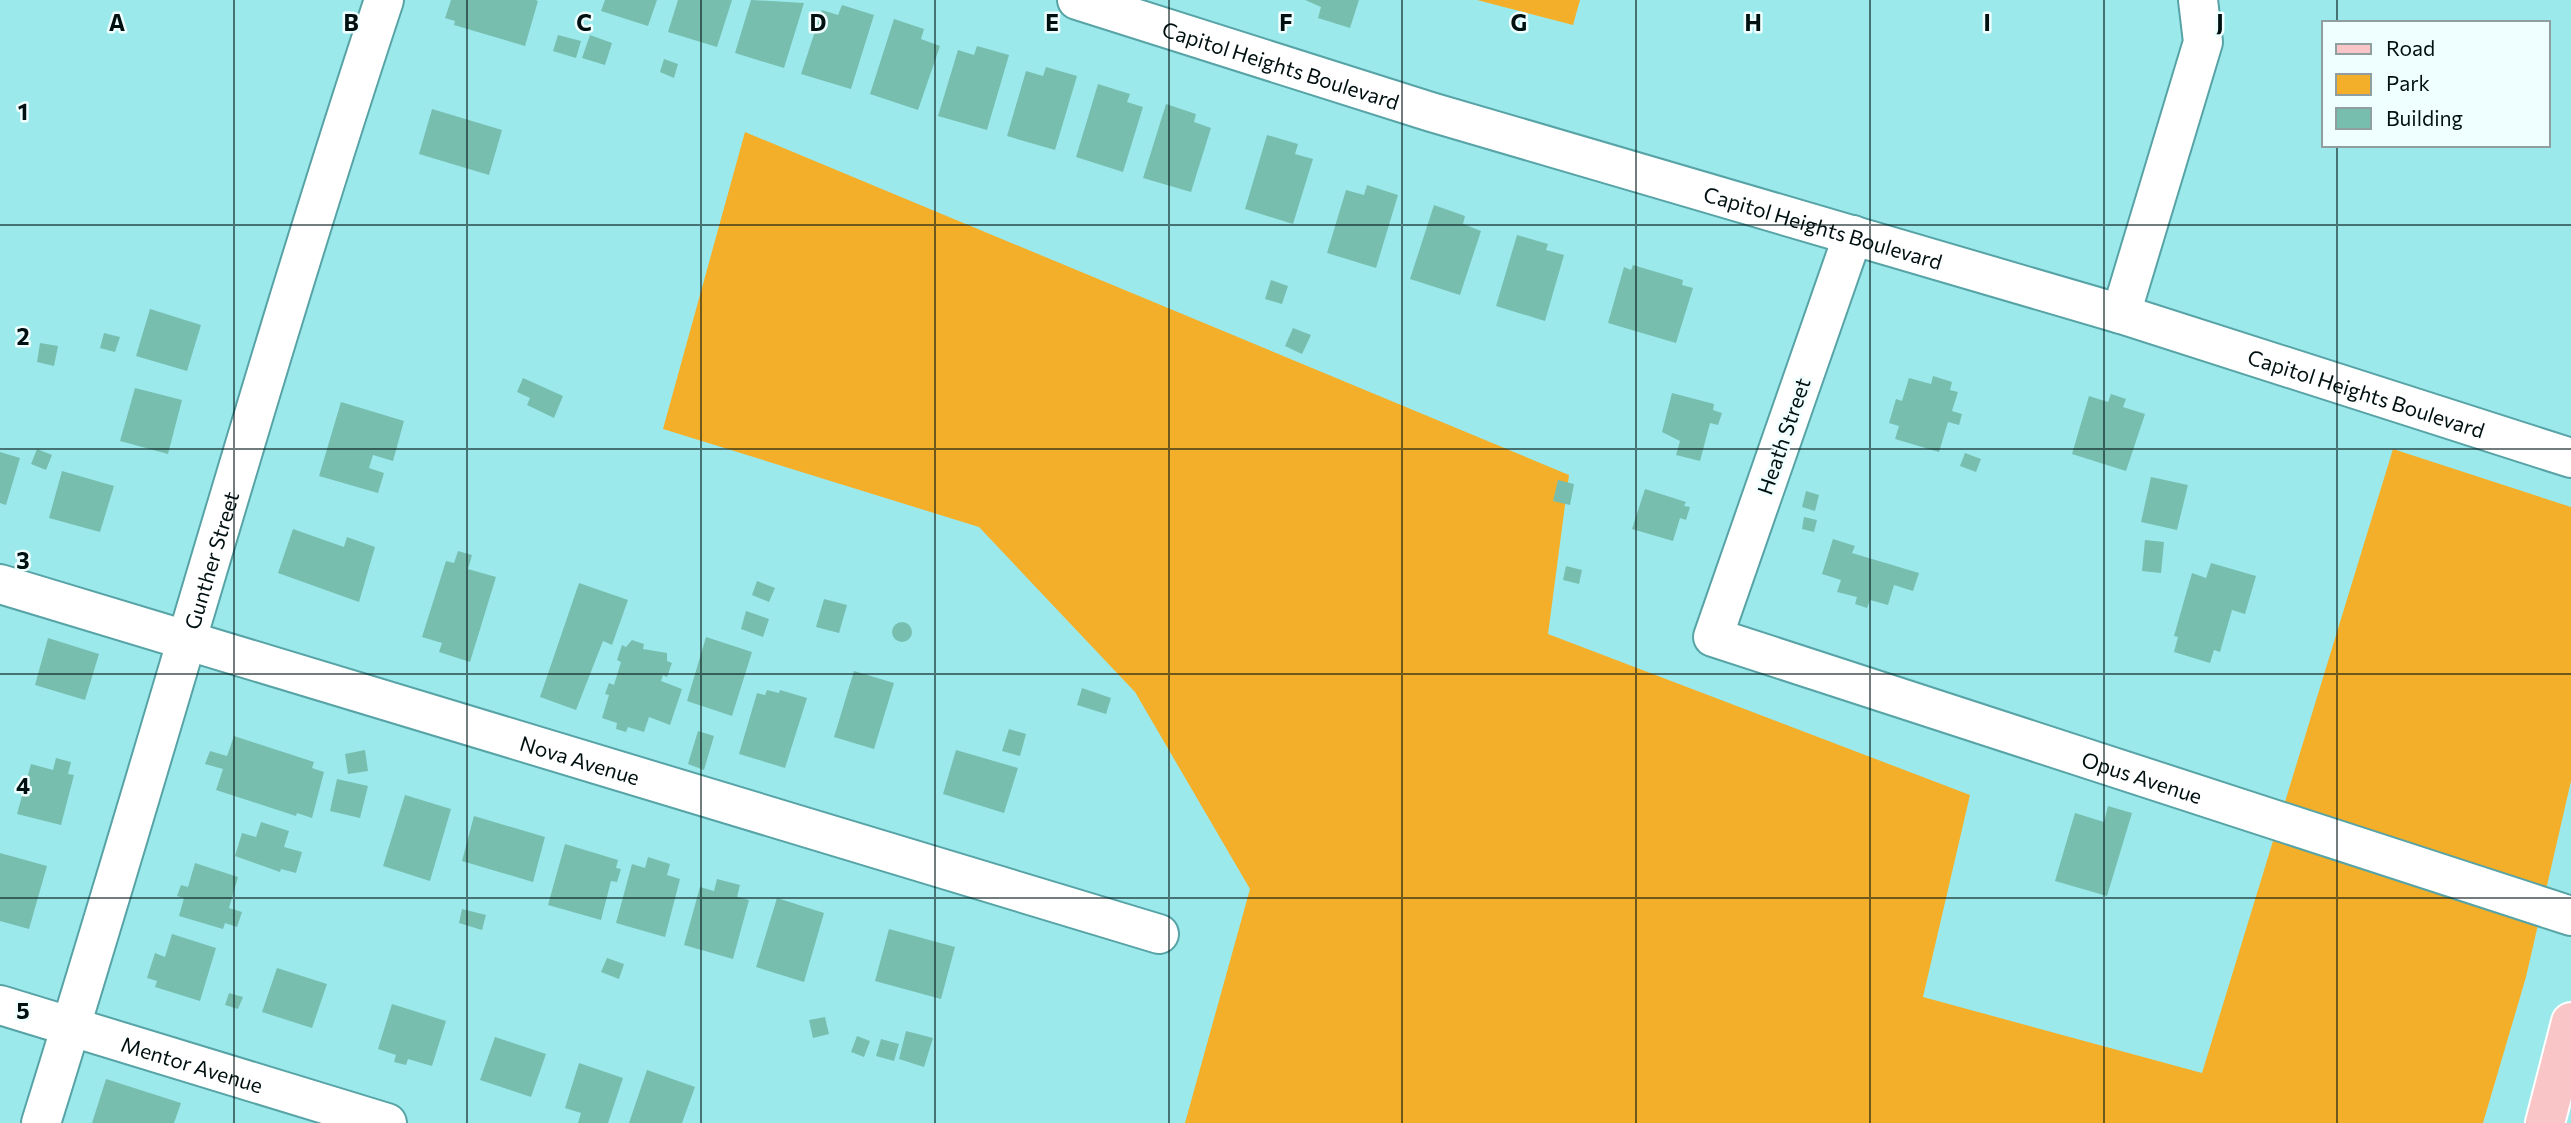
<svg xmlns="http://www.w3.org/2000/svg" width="2571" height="1123" viewBox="0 0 2571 1123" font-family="Commissioner,sans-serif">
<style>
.green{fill:#f3af29}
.building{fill:#77beaf}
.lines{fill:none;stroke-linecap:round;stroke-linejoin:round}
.minor-casing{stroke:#57a3a6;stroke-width:42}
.major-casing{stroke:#fff;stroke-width:42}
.minor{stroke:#fff;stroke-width:38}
.major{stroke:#f9c5c6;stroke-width:38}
.grid{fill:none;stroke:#001011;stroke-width:2;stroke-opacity:0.55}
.labels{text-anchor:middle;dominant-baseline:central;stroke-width:5;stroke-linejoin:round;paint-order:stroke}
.street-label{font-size:21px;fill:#001011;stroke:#effefe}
.grid-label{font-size:23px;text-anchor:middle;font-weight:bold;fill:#001011;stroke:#effefe;stroke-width:5;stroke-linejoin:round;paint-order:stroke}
</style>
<rect width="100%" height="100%" fill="#9ce9ec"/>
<g class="green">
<polygon points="1477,0 1580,0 1573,25"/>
<polygon points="745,132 1569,475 1548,634 1970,795 1923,997 2202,1073 2393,449 2571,507 2571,781 2526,977 2483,1123 1185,1123 1250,889 1135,692 979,527 663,429"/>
</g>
<g class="building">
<polygon points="451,0 535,0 538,1 525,46 454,25 455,21 445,18"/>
<polygon points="605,0 657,0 648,26 601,11"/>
<polygon points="678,0 732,0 717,47 668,32"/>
<polygon points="751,0 804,3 784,68 735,53"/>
<polygon points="1305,0 1359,0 1350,28 1318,18 1321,7"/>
<polygon points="842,5 874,15 851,89 801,74 822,10 838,15"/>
<polygon points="894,19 924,29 921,39 940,46 918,110 870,94"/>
<polygon points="558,35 581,41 576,58 553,51"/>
<polygon points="590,35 612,43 605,65 582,58"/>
<polygon points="977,46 1009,55 987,130 938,116 958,50 974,55"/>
<polygon points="664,59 678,64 674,78 660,72"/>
<polygon points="1046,67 1077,76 1055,150 1007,136 1026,71 1043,76"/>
<polygon points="1098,84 1130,94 1127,102 1143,107 1123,172 1076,157"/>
<polygon points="1166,104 1196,114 1194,122 1211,128 1191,192 1143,178"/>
<polygon points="432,109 502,130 489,175 419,154"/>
<polygon points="1267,135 1298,144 1295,154 1313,159 1293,224 1245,209"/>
<polygon points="1367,185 1398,195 1376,268 1327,253 1346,190 1364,195"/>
<polygon points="1434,205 1465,216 1463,224 1481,231 1460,295 1410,279"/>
<polygon points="1517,235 1548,244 1546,250 1564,255 1545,321 1496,306"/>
<polygon points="1633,265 1683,280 1682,285 1693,288 1676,343 1608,323 1624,267 1631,270"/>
<polygon points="1271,280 1288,286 1282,304 1265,299"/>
<polygon points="150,309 201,325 187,371 136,356"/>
<polygon points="1293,328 1311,335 1302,354 1285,346"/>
<polygon points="104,333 120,337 115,352 100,348"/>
<polygon points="40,343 58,346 54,366 37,362"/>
<polygon points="1933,376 1952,382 1950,390 1958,392 1952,411 1962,414 1959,425 1948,422 1939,452 1895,439 1899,426 1889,423 1896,399 1902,401 1909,378 1931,384"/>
<polygon points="523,378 563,396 554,418 527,405 530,398 517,392"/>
<polygon points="135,388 182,400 168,454 120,441"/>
<polygon points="1672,393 1714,404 1713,410 1722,413 1718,425 1710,423 1700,461 1676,455 1680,441 1662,432"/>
<polygon points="2111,394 2126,399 2123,407 2145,414 2126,471 2072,454 2089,396 2108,402"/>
<polygon points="341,402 404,421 393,461 373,455 369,468 384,473 378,493 319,476"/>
<polygon points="37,449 52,455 46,470 31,464"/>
<polygon points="0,452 20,458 6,505 0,503"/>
<polygon points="1965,453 1981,459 1976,472 1960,466"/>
<polygon points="62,471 114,486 100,532 49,518"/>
<polygon points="2151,477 2188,485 2177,530 2141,522"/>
<polygon points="1558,480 1574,484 1570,505 1553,501"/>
<polygon points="1645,489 1686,502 1684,506 1690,507 1686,520 1680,518 1673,541 1632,529"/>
<polygon points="1806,491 1819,495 1815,511 1802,507"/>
<polygon points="1804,517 1817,520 1814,532 1802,529"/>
<polygon points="293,529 344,547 347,537 375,547 359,602 278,573"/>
<polygon points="1833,539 1855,546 1852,553 1919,573 1913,591 1894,585 1888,605 1870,600 1867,608 1855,604 1857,597 1837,592 1841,580 1822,574"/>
<polygon points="2145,540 2164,542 2161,573 2142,571"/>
<polygon points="458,551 472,555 468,569 496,577 470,662 439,652 442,643 422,637 446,561 454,563"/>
<polygon points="2211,563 2256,576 2245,614 2232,610 2220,652 2214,650 2210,663 2174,652 2178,637 2174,636 2192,573 2206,578"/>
<polygon points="1566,566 1582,570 1579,584 1563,580"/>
<polygon points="757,581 775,588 769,602 752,595"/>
<polygon points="579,583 628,600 612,645 603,641 576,710 540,697"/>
<polygon points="824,599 847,605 839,633 816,627"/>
<polygon points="746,611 769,619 763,637 741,629"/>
<circle cx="902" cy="632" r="10"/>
<polygon points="706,637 752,652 732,716 687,701"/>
<polygon points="48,638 99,654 85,700 35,685"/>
<polygon points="632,640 644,644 643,649 667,653 667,661 672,663 667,677 663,675 661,681 682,689 670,725 649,717 644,732 628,727 626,732 616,729 617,723 602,718 609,695 605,694 609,683 614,685 621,662 617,660 622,645 626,647"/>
<polygon points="854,671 894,683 874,749 834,737"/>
<polygon points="1082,688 1111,698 1106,714 1077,705"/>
<polygon points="767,690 779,693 780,690 807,698 785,768 739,754 757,693 765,695"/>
<polygon points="1009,729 1026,734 1020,756 1002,751"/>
<polygon points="698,731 714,736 704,770 688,764"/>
<polygon points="234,736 314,762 312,768 324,772 312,818 297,813 296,816 216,790 223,769 205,764 210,751 227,756"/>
<polygon points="365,750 368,771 348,774 345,754"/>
<polygon points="956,750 1018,768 1004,813 943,794"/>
<polygon points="56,758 71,762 68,774 74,775 61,825 17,814 31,764 53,770"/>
<polygon points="337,779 368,786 360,818 330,811"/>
<polygon points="405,795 451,809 430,881 383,866"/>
<polygon points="2108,806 2132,813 2107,896 2055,881 2075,813 2104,822"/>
<polygon points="474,816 545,837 533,882 462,861"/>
<polygon points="261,822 289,831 284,847 302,852 296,873 281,869 280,872 235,856 242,833 256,837"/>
<polygon points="565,844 618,860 616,868 621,869 617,882 611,881 601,920 548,905"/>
<polygon points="0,853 47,866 29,929 0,921"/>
<polygon points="648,857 670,864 667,875 680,879 665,937 616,923 632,864 645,868"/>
<polygon points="195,863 238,877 229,908 242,912 237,927 225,923 223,929 179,916 184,898 177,896 181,885 188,887"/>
<polygon points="717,879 740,885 737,897 749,900 733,959 684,945 700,887 714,891"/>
<polygon points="777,898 824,913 804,982 756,967"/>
<polygon points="462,909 486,915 482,930 459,923"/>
<polygon points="889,929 955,947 941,999 875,981"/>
<polygon points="172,934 216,948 200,1001 155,987 157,981 147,978 155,953 165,957"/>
<polygon points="607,958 624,964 619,979 601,972"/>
<polygon points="277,968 327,984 312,1028 262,1012"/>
<polygon points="229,993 243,997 238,1009 225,1005"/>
<polygon points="392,1004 446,1021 432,1066 408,1059 406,1065 394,1062 396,1055 378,1049"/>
<polygon points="825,1017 829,1034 813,1038 809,1020"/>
<polygon points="906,1031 933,1038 924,1067 899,1059"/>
<polygon points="857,1036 870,1041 864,1057 851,1052"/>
<polygon points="495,1037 546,1054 531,1097 480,1080"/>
<polygon points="881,1039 899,1044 894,1061 876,1056"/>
<polygon points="579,1063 623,1078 608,1123 578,1123 581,1113 565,1108"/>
<polygon points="647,1070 695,1087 682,1123 629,1123"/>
<polygon points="106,1079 181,1103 174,1123 92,1123"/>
</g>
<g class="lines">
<defs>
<g id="minor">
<path id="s1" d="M1077 0 1431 112 2121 314 2571 458"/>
<path id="s2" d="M1853 235 1713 637 2571 916"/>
<polyline points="2121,314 2203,42 2198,0"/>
<path id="s3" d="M0 584 1159 934"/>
<path id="s4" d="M0 1005 387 1123"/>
<path id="s5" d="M41 1123C158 749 261 372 384 0"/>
</g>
<polyline id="major" points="2545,1123 2571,1022"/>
</defs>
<use href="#minor" class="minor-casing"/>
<use href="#major" class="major-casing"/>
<use href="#minor" class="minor"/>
<use href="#major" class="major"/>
</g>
<path class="grid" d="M234 0V1123M467 0V1123M701 0V1123M935 0V1123M1169 0V1123M1402 0V1123M1636 0V1123M1870 0V1123M2104 0V1123M2337 0V23M2337 145V1123M0 225H2571M0 449H2571M0 674H2571M0 898H2571"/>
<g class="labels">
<g class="street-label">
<text stroke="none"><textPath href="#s1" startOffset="214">Capitol Heights Boulevard</textPath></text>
<text stroke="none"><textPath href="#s1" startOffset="780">Capitol Heights Boulevard</textPath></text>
<text stroke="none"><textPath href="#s1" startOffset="1348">Capitol Heights Boulevard</textPath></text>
<text transform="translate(1783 436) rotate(-71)">Heath Street</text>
<text stroke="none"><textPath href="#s5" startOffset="588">Gunther Street</textPath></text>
<text stroke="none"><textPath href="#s3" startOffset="606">Nova Avenue</textPath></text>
<text stroke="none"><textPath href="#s2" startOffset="877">Opus Avenue</textPath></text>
<text stroke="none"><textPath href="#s4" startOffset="201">Mentor Avenue</textPath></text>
</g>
</g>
<g class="grid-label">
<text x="117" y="31">A</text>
<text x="351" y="31">B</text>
<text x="584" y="31">C</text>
<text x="818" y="31">D</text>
<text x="1052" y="31">E</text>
<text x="1286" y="31">F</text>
<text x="1519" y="31">G</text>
<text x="1753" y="31">H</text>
<text x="1987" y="31">I</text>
<text x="2220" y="31">J</text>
<text x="23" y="120">1</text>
<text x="23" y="345">2</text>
<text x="23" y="569">3</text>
<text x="23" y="794">4</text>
<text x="23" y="1019">5</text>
</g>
<rect x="2322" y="21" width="228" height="126" fill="#effefe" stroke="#8f9f9f" stroke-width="2"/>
<rect x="2336" y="44" width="35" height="10" fill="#f9c5c6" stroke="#8f9f9f" stroke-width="2"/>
<text x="2386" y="56" font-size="21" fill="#001011">Road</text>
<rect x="2336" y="74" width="35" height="21" fill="#f3af29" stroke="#8f9f9f" stroke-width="2"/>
<text x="2386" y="91" font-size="21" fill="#001011">Park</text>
<rect x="2336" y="108" width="35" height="21" fill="#77beaf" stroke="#8f9f9f" stroke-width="2"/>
<text x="2386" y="126" font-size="21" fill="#001011">Building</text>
</svg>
